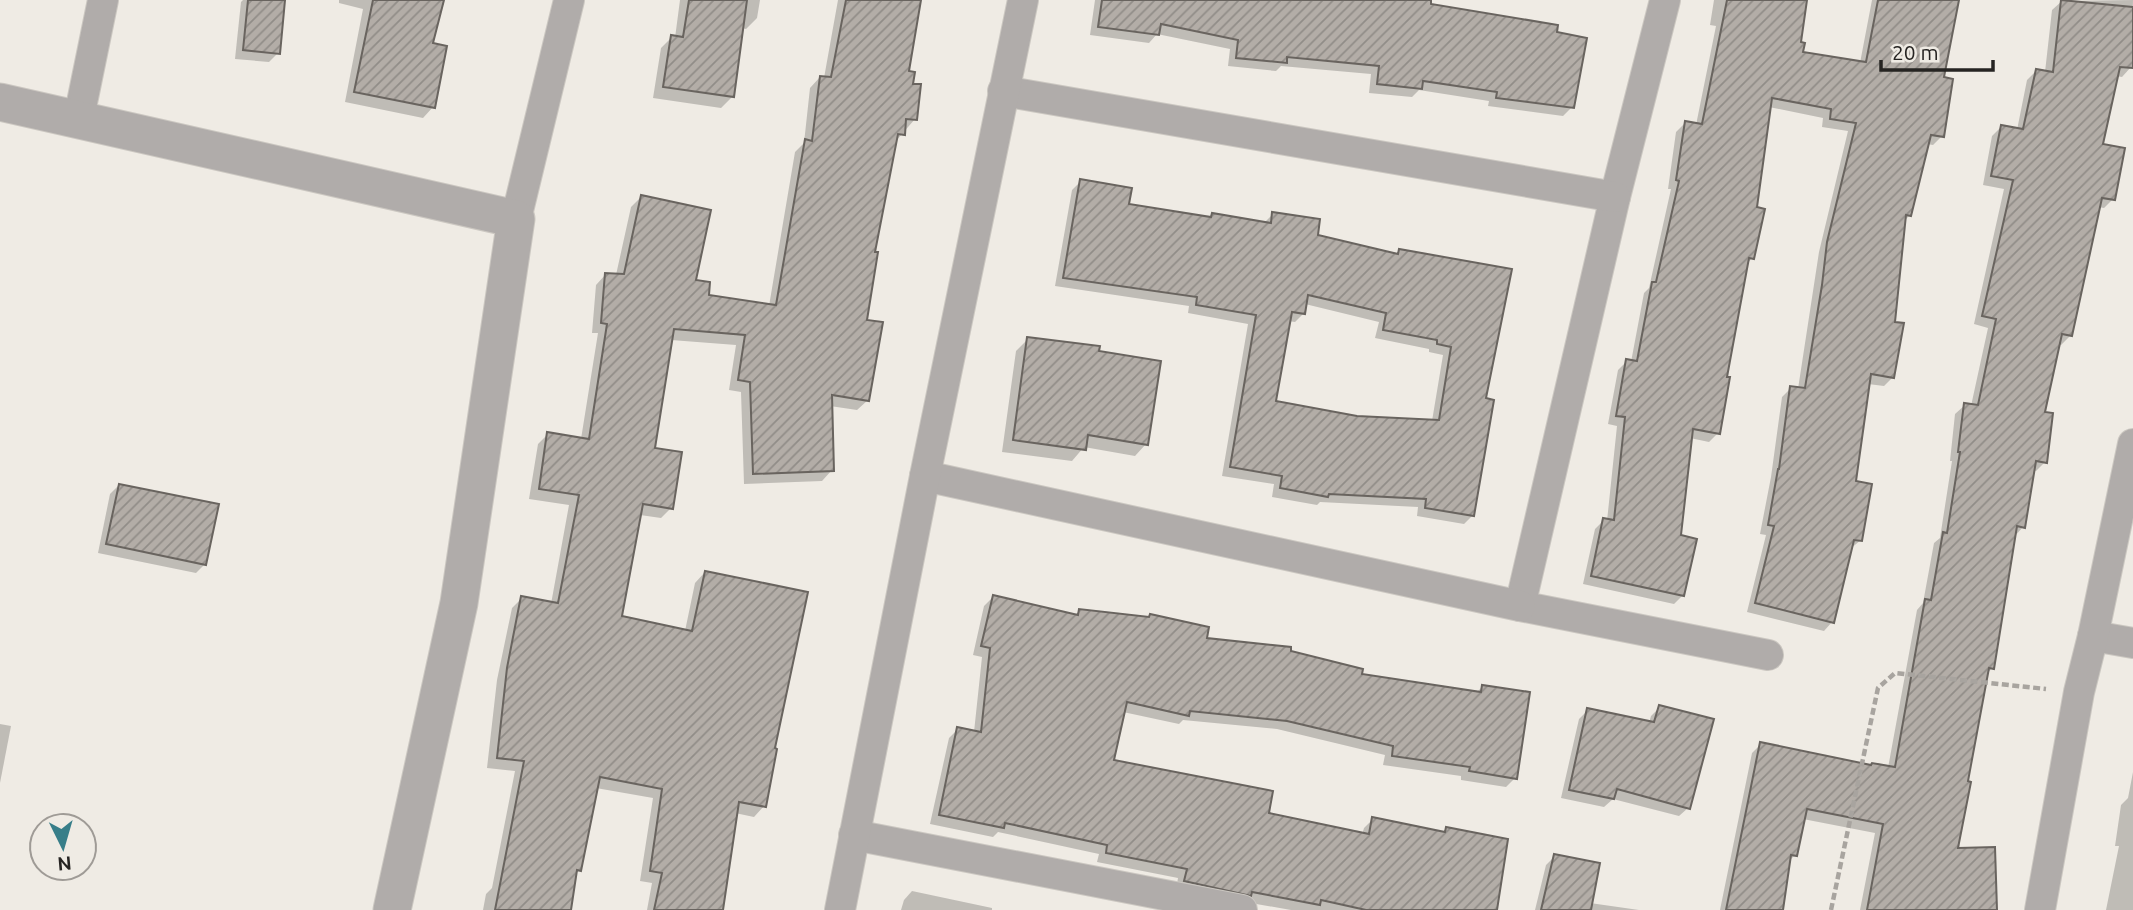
<svg xmlns="http://www.w3.org/2000/svg" width="2133" height="910" viewBox="0 0 2133 910" font-family="Ubuntu,sans-serif">
<style>
.shadow{fill:#0003;fill-rule:evenodd}
.building{fill:url(#building-hatch);stroke:#69645f;stroke-width:2;fill-rule:evenodd}
.lines{fill:none;stroke-linecap:round;stroke-linejoin:round}
.minor-casing{stroke:#cbc7c1;stroke-width:32}
.tertiary-casing{stroke:#cbc7c1;stroke-width:39}
.path{stroke:#a8a49f;stroke-width:4.5;stroke-dasharray:7 3.5;stroke-linecap:butt}
.minor{stroke:#b0acaa;stroke-width:30}
.tertiary{stroke:#b0acaa;stroke-width:37}
</style>
<defs>
<pattern id="building-hatch" width="6" height="6" patternUnits="userSpaceOnUse" patternTransform="scale(1.75)"><rect width="6" height="6" fill="#b3ada7"/><path d="M-1 1l2-2M0 6l6-6M5 7l2-2" fill="none" stroke="#918d88"/></pattern>
</defs>
<rect width="100%" height="100%" fill="#efebe4"/>
<g class="shadow">
<polygon points="243,0 284,0 278,53 269,62 235,59 241,2"/>
<polygon points="339,0 442,0 430,44 433,107 423,118 345,102 363,9 339,3"/>
<polygon points="680,0 760,0 757,18 746,29 742,28 732,97 721,108 653,98 661,48 672,37 675,38"/>
<polygon points="838,0 919,0 907,73 911,85 915,119 895,142 873,253 865,321 868,400 857,410 830,406 832,470 822,481 744,484 741,392 729,390 736,345 671,340 653,450 671,508 661,518 640,515 620,618 685,631 695,583 705,572 773,750 764,806 754,817 735,813 721,910 647,910 652,883 640,881 653,798 596,788 579,870 574,875 569,910 483,910 486,894 492,888 515,771 487,768 497,680 512,608 522,598 551,604 569,505 529,499 538,444 548,434 581,439 598,333 592,333 596,285 606,274 616,275 631,207 641,197 694,282 707,296 769,306 795,152 804,143 810,88 820,77 824,78"/>
<polygon points="1095,0 1401,0 1555,34 1572,107 1563,116 1488,106 1489,101 1419,90 1412,97 1369,93 1371,74 1281,66 1276,71 1228,66 1230,49 1157,34 1149,43 1090,35"/>
<polygon points="1714,0 1804,0 1799,44 1801,53 1860,63 1872,0 1957,0 1942,79 1942,136 1933,145 1927,144 1910,215 1904,221 1893,323 1893,377 1884,386 1868,384 1854,483 1861,540 1850,549 1832,622 1824,631 1747,612 1766,535 1760,534 1771,477 1782,397 1791,388 1798,389 1819,252 1848,131 1822,127 1823,118 1769,107 1755,209 1752,258 1747,264 1725,378 1718,433 1709,442 1690,438 1679,537 1683,595 1674,604 1583,584 1595,529 1604,520 1607,521 1617,426 1608,424 1618,370 1627,361 1631,362 1644,293 1649,288 1671,189 1668,189 1676,132 1685,123 1696,125 1716,26 1710,25"/>
<polygon points="2133,0 2131,67 2122,77 2116,76 2101,146 2113,199 2104,208 2098,207 2070,336 2061,345 2058,344 2043,414 2045,462 2036,471 2032,470 2023,527 2014,537 1992,668 1986,675 1956,850 1995,910 1860,910 1875,833 1803,819 1795,855 1788,862 1781,910 1720,910 1752,753 1761,744 1870,767 1888,768 1917,610 1923,603 1934,543 1940,538 1952,461 1950,461 1955,414 1965,405 1971,406 1988,328 1974,324 2004,189 1983,185 1992,136 2001,127 2017,130 2027,80 2036,71 2045,72 2052,10 2062,1"/>
<path d="M1081 181 1127 205 1209 219 1212 215 1264 223 1273 214 1316 236 1395 256 1399 251 1484 400 1473 515 1464 524 1417 516 1418 507 1320 502 1317 505 1272 497 1274 484 1222 476 1248 324 1188 313 1189 306 1055 286 1072 190ZM1305 304 1379 322 1375 338 1429 349V352L1443 355 1432 421 1357 417 1274 402 1288 321 1295 322 1304 313Z"/>
<polygon points="1028,339 1097,352 1146,444 1135,456 1084,447 1072,461 1002,452 1016,351"/>
<polygon points="119,485 205,564 196,573 98,553 110,494"/>
<polygon points="993,597 1074,616 1079,611 1204,640 1289,652 1360,675 1476,693 1482,687 1515,778 1506,787 1461,780 1461,776 1383,765 1385,755 1277,729 1183,720 1179,724 1123,712 1112,761 1267,814 1362,835 1364,828 1373,819 1442,833 1446,829 1495,910 1291,910 1176,890 1178,878 1097,862 1099,854 998,832 993,837 930,824 949,738 958,729 974,732 982,657 973,655 984,606"/>
<polygon points="1660,707 1688,808 1679,816 1613,799 1604,807 1561,798 1579,719 1588,710 1649,723 1651,716"/>
<polygon points="0,724 11,726 0,783"/>
<polygon points="2133,772 2133,910 2106,910 2119,846 2115,846 2121,805 2128,798"/>
<polygon points="1555,856 1590,903 1639,910 1535,910 1546,865"/>
<polygon points="912,891 992,908 992,910 901,910 904,900"/>
</g>
<g class="building">
<polygon points="248,0 285,0 280,54 243,50"/>
<polygon points="373,0 444,0 433,43 447,46 435,108 354,92"/>
<polygon points="689,0 747,0 734,97 663,87 671,35 683,37"/>
<polygon points="846,0 921,0 909,71 915,72 913,84 921,84 917,120 906,119 905,135 898,134 875,252 878,252 867,320 883,322 869,401 832,395 834,471 753,474 750,382 738,380 745,335 674,329 655,448 682,452 673,509 643,504 622,616 692,631 705,571 808,592 775,748 777,749 766,807 739,802 723,910 654,910 662,873 650,871 662,789 600,777 581,871 577,870 571,910 495,910 524,761 497,758 507,668 521,596 558,603 579,495 539,489 547,432 589,439 607,324 601,323 605,273 624,274 641,195 711,210 696,280 710,282 709,295 776,305 805,139 812,141 820,76 831,77"/>
<polygon points="1102,0 1431,0 1431,4 1558,25 1557,32 1587,38 1574,108 1496,98 1497,92 1423,81 1422,89 1377,84 1379,66 1287,57 1287,63 1236,58 1238,40 1161,24 1159,35 1098,27"/>
<polygon points="1727,0 1807,0 1801,42 1805,43 1803,52 1866,62 1878,0 1959,0 1944,77 1953,79 1944,137 1931,135 1911,216 1906,215 1895,322 1904,323 1894,378 1871,374 1856,481 1872,484 1862,541 1854,540 1834,623 1755,603 1774,526 1768,525 1778,469 1779,469 1790,386 1805,388 1822,285 1827,242 1856,123 1830,119 1831,109 1772,98 1757,207 1765,209 1754,259 1749,258 1727,377 1730,377 1720,434 1693,429 1681,535 1697,539 1684,596 1591,576 1603,518 1614,520 1625,417 1616,416 1626,359 1637,361 1652,282 1656,282 1679,181 1676,180 1685,121 1702,124"/>
<polygon points="2061,0 2133,7 2133,68 2120,67 2103,144 2125,148 2115,200 2102,198 2072,336 2062,334 2045,412 2053,413 2047,463 2036,461 2025,528 2017,526 1994,669 1989,668 1968,781 1971,782 1958,848 1995,847 1997,910 1867,910 1883,824 1807,809 1797,856 1791,855 1783,910 1726,910 1760,742 1871,765 1872,763 1895,767 1925,599 1931,600 1943,532 1947,533 1960,452 1958,452 1964,403 1978,405 1996,319 1982,316 2013,180 1991,176 2001,125 2023,129 2036,69 2053,72"/>
<path d="M1080 179 1132 188 1129 204 1211 217 1212 213 1271 223 1272 212 1320 219 1318 235 1398 254 1399 249 1512 269 1486 398 1494 400 1474 516 1425 508 1426 499 1329 494 1328 497 1280 488 1282 476 1230 467 1256 315 1196 305 1197 297 1063 278ZM1308 295 1386 313 1383 330 1437 340V344L1451 347 1439 420 1357 416 1276 401 1292 312 1305 314Z"/>
<polygon points="1027,337 1100,346 1099,351 1161,361 1148,445 1088,435 1086,450 1013,440"/>
<polygon points="119,484 219,504 206,565 106,544"/>
<polygon points="993,595 1078,615 1079,609 1149,617 1150,614 1209,627 1207,638 1291,647 1291,651 1363,669 1362,674 1481,692 1482,685 1530,692 1517,779 1469,771 1470,767 1392,756 1393,746 1287,721 1190,711 1189,716 1127,702 1114,760 1273,791 1269,813 1369,834 1372,817 1445,832 1446,827 1508,839 1497,910 1366,910 1321,900 1320,905 1252,892 1251,896 1184,881 1187,869 1106,853 1107,845 1005,823 1004,828 939,815 957,727 981,732 990,648 981,646"/>
<polygon points="1659,705 1714,719 1690,809 1617,789 1614,799 1569,790 1587,708 1654,722"/>
<polygon points="1554,854 1600,863 1591,910 1541,910"/>
</g>
<g class="lines">
<defs>
<g id="minor">
<polyline points="1665,0 1615,197 1520,606 1768,655"/>
<polyline points="1003,91 1615,197"/>
<polyline points="78,122 103,0"/>
<polyline points="516,219 569,0"/>
<polyline points="925,476 1520,606"/>
<polyline points="2093,636 2133,643"/>
<polyline points="854,835 1242,910"/>
<polyline points="840,910 925,476 1023,0"/>
<polyline points="2040,910 2079,692 2093,636 2133,444"/>
</g>
<polyline id="tertiary" points="0,102 516,219 459,603 392,910"/>
</defs>
<use href="#minor" class="minor-casing"/>
<use href="#tertiary" class="tertiary-casing"/>
<polyline class="path" points="1831,910 1878,688 1895,673 2046,689"/>
<use href="#minor" class="minor"/>
<use href="#tertiary" class="tertiary"/>
</g>
<g transform="translate(63 847) rotate(175)"><circle r="33" fill="#efebe4" stroke="#9f9b96" stroke-width="2"/>
<path d="M0-5L12 26L0 18L-12 26Z" fill="#377e89"/>
<text y="-10" font-size="19" font-weight="bold" text-anchor="middle" fill="#262422">N</text>
</g>
<path d="M1881 60v10h112v-10" fill="none" stroke="#262422" stroke-width="3.5"/>
<text x="1892" y="60" font-size="21" fill="#262422" stroke="#efebe4" stroke-width="5" paint-order="stroke">20 m</text>
</svg>
